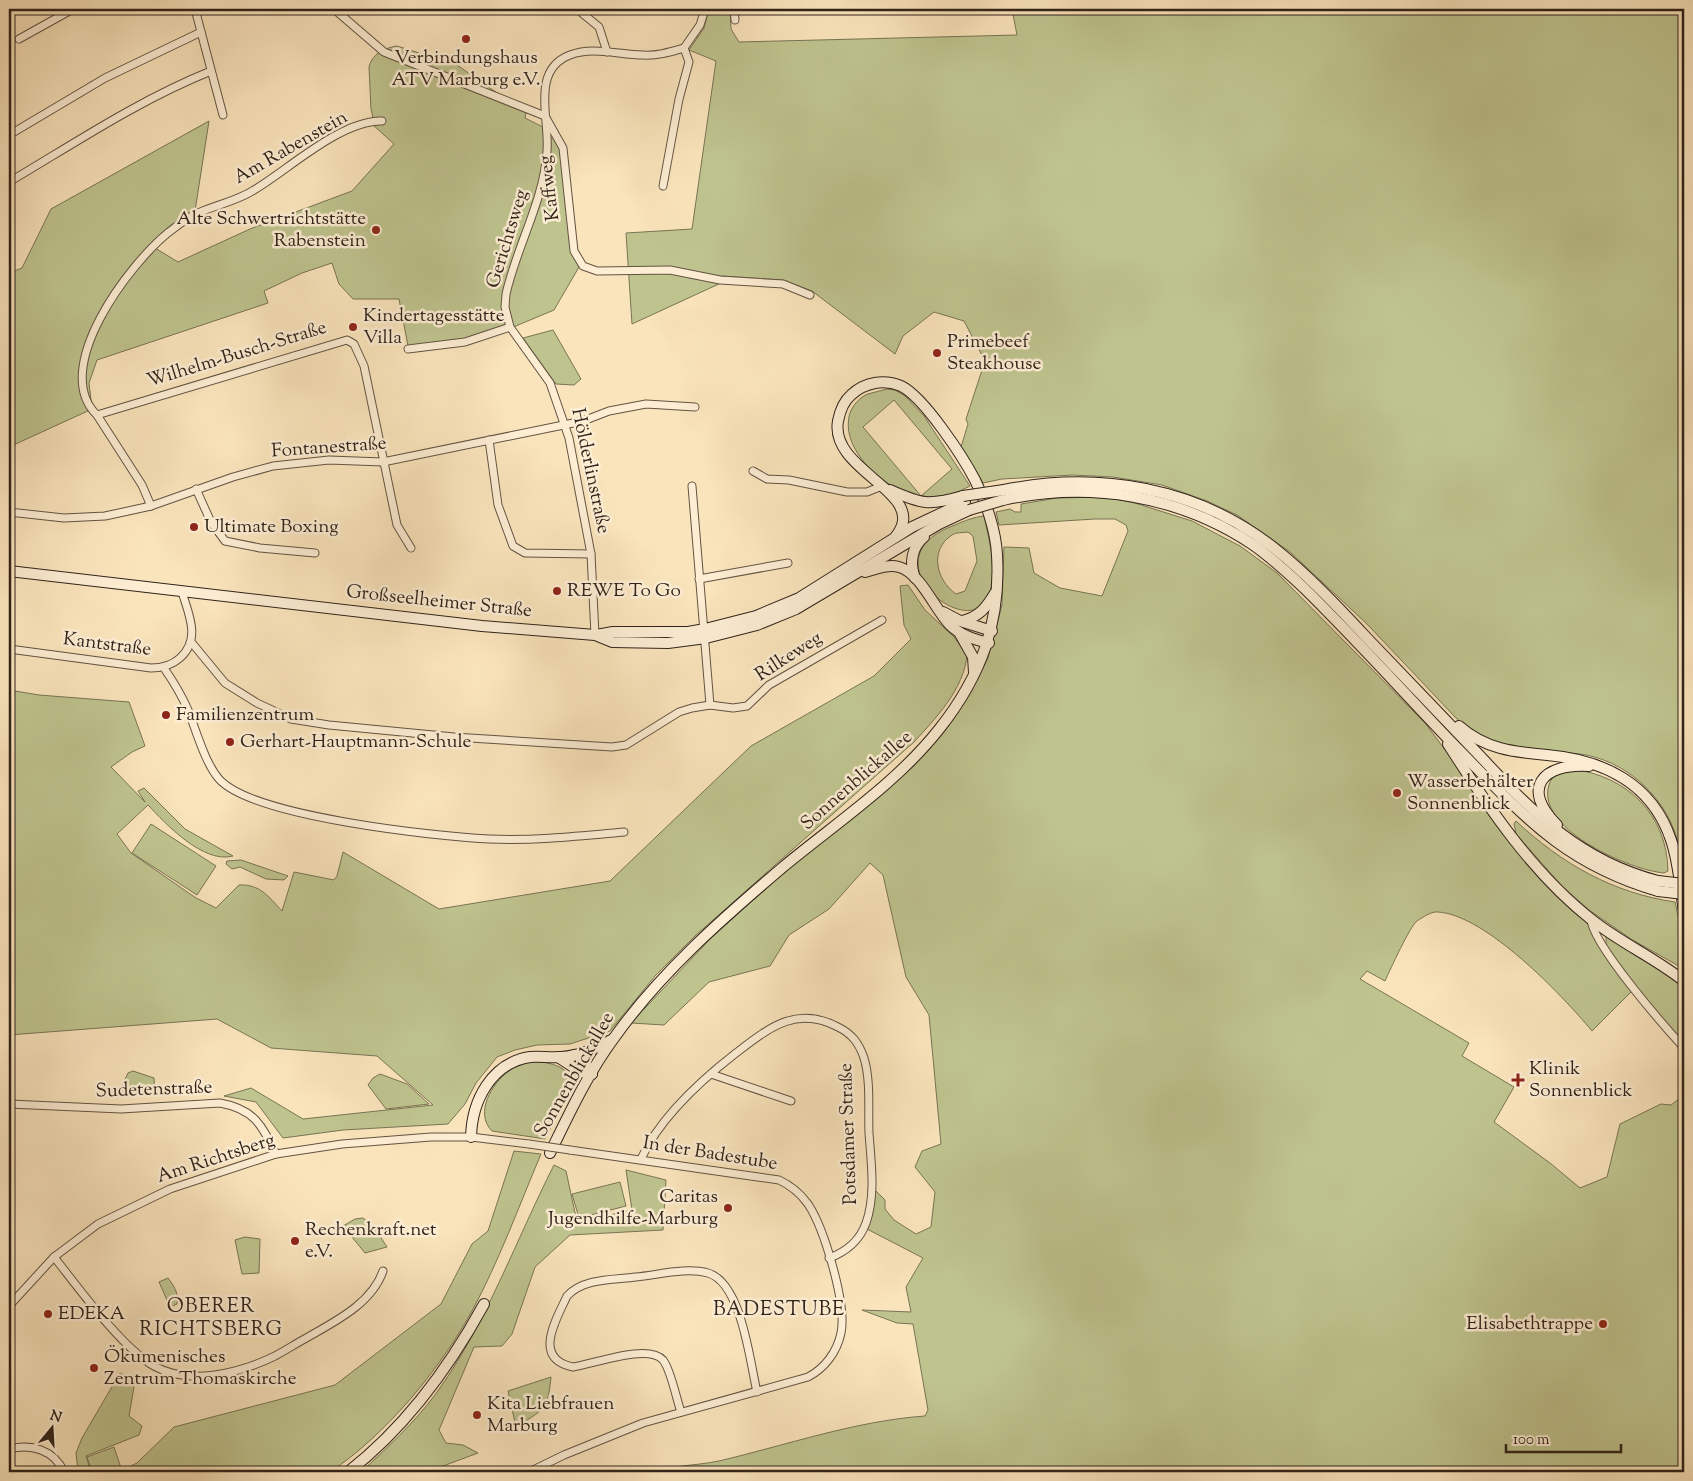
<svg xmlns="http://www.w3.org/2000/svg" width="1693" height="1481" viewBox="0 0 1693 1481" font-family="'Sorts Mill Goudy',serif">
<style>
.green{fill:#bfc48f;stroke:#787454;fill-rule:evenodd}
.lines{fill:none;stroke-linecap:round;stroke-linejoin:round}
.street-casing{stroke:#625342;stroke-width:9}
.secondary-casing{stroke:#30231a;stroke-width:12}
.street{stroke:#fcedd3;stroke-width:7}
.secondary{stroke:#fcedd3;stroke-width:10}
.street-bridge-casing{stroke:#625342;stroke-width:9;stroke-linecap:butt}
.secondary-bridge-casing{stroke:#30231a;stroke-width:12;stroke-linecap:butt}
.street-bridge{stroke:#fcedd3;stroke-width:7}
.secondary-bridge{stroke:#fcedd3;stroke-width:10}
.poi-dot{fill:#8f2418;stroke:#fcedd3;stroke-width:2}
.labels{text-anchor:middle;dominant-baseline:central;stroke-width:5;stroke-linejoin:round;paint-order:stroke}
.poi-label{font-size:19px;fill:#30231a;stroke:#fcedd3;text-anchor:start}
.street-label{font-size:19px;fill:#30231a;stroke:#fcedd3}
.neighbourhood-label{font-size:20px;letter-spacing:1px;fill:#30231a;stroke:#fcedd3}
</style>
<rect width="100%" height="100%" fill="#fae4bc"/>
<filter id="stains"><feTurbulence type="fractalNoise" baseFrequency=".004" numOctaves="4"/><feColorMatrix values="0 0 0 0 .2 0 0 0 0 .09 0 0 0 0 .02 0 0 0 .5 -.17"/></filter>
<radialGradient id="worn" r=".72"><stop offset=".6" stop-color="#630" stop-opacity="0"/><stop offset="1" stop-color="#630" stop-opacity=".3"/></radialGradient>
<g class="green">
<path d="M709 9H730L731 29 739 42 1017 35 1012 9H1684V874C1682 861 1680 848 1676 836 1663 794 1624 760 1580 754 1550 750 1517 752 1489 741 1476 736 1465 726 1455 717L1367 624 1290 552 1237 515 1207 501 1162 485 1113 477 1073 475 1002 479 983 483 961 447 968 424 966 419 985 361 964 321 934 312 903 336 895 354 812 291 783 280 722 276 721 283 632 324 626 233 692 229 716 61 689 50 704 28Z"/>
<path d="M397 46 457 65 526 113 525 118 555 133 563 161 572 252 579 267 554 310 511 328 465 340 408 346 399 299H353L339 284 332 263 302 273 264 291 268 303 97 360 89 383 92 408 81 369C79 384 81 397 90 410L9 447V273L22 268 51 209 209 121 195 211 155 248 178 262 250 229 352 191 394 144 372 124 374 122 371 109 369 67C372 54 384 48 397 46Z"/>
<polygon points="553,330 581,379 574,385 556,384 523,338"/>
<path d="M887 389 895 390 905 396 924 416 970 486C958 492 942 500 927 499 891 495 838 452 850 413 853 405 860 397 868 394 874 392 881 391 887 389ZM894 400 952 469 921 496 863 427Z"/>
<path d="M1106 497 1135 503 1192 521 1240 546 1277 573 1425 723 1475 790 1590 923 1606 945V933L1684 987V1048L1632 991 1592 1031C1562 995 1486 915 1438 912 1432 911 1423 917 1417 921 1410 926 1390 970 1385 981L1367 971 1360 979 1469 1043 1462 1056 1514 1087 1494 1122 1550 1163 1580 1188 1607 1177 1620 1124 1661 1104 1671 1105 1684 1095V1472H643C668 1466 694 1466 719 1461 787 1445 855 1421 925 1416L928 1410 913 1324 897 1323 862 1310 911 1312 906 1287 923 1258 867 1229 875 1190 885 1200V1209L894 1220 916 1234 931 1227 935 1192 915 1167 922 1151 941 1144 929 1015 906 977 883 875 870 863 829 909 789 935 770 966 709 982 664 1025 631 1023 710 939 772 883 914 766 943 733 977 680 988 658 1002 605 1004 547 1029 548 1034 573 1060 588 1102 596 1128 531 1126 525 1115 519H1095L999 525 996 512 1010 509 1015 512H1021V504L1057 498Z"/>
<path d="M984 516C989 540 999 575 987 599 965 641 865 557 955 525 964 521 974 517 984 516ZM968 532 973 536 977 561 965 591 956 594C936 580 929 550 952 535 956 532 963 533 968 532Z"/>
<path d="M908 585 925 610 954 637 967 655C964 689 936 718 914 742L696 935 655 976 610 1031 570 1044 537 1045 515 1050 497 1057 476 1083 465 1104 448 1124 343 1130 283 1138 256 1102 224 1096 251 1088 303 1119 433 1105 377 1056 271 1048 217 1019 9 1035V690L39 695 129 702 145 746 132 752 111 767 145 802 138 791 144 788 185 829 233 856C203 864 166 824 148 805L117 834 131 853 196 898 216 908 239 885C260 884 268 896 282 911L294 872 334 880 337 876 343 852 439 909 610 881 751 746 874 676 911 639 904 625 900 586Z"/>
<path d="M1572 769C1627 776 1667 814 1668 871L1664 873C1630 870 1541 831 1548 789 1550 775 1560 771 1572 769Z"/>
<path d="M1516 821C1562 864 1613 893 1675 902L1684 943V969L1631 939 1589 910 1562 886 1516 834 1514 824Z"/>
<polygon points="151,824 216,866 197,895 132,853"/>
<polygon points="241,860 282,874 288,876 284,880 266,879 240,867 232,869 226,864 227,861"/>
<path d="M534 1061C551 1063 572 1066 571 1087L545 1139 492 1131C474 1113 492 1083 509 1071 517 1065 525 1063 534 1061Z"/>
<polygon points="133,1071 154,1078 155,1093 123,1094 122,1086 128,1073"/>
<polygon points="380,1074 407,1084 429,1104 386,1109 368,1085 373,1078"/>
<path d="M514 1151 541 1154C519 1206 499 1261 472 1311 440 1369 386 1435 330 1472H118L137 1463 174 1427 335 1385 441 1304 472 1244 488 1231Z"/>
<path d="M554 1165 566 1171 577 1222 632 1210 626 1170 666 1180 663 1230 570 1235 535 1267 512 1334 502 1346 474 1347 439 1430 446 1443 463 1445 478 1453 427 1472H361C386 1449 414 1423 435 1395 486 1325 515 1242 554 1165Z"/>
<polygon points="620,1182 626,1206 579,1218 572,1194"/>
<polygon points="363,1218 374,1227 387,1247 365,1253 343,1226 355,1219"/>
<polygon points="245,1237 260,1239 259,1273 242,1274 235,1240"/>
<path d="M168 1278C174 1286 179 1293 177 1304L170 1307 159 1282Z"/>
<polygon points="120,1373 135,1381 129,1416 142,1426 139,1435 86,1456 91,1472 78,1472 76,1453 82,1438"/>
<path d="M551 1377C548 1410 543 1410 516 1427L508 1391Z"/>
<polygon points="114,1447 121,1468 109,1472 92,1472 87,1457"/>
</g>
<g class="lines">
<defs>
<g id="street">
<polyline points="195,9 223,115"/>
<polyline points="334,9 384,52 545,116 563,148 574,251 583,266 597,271 670,270 720,280 783,284 810,295"/>
<polyline points="577,9 599,27 607,52"/>
<polyline points="734,9 735,20"/>
<polyline points="19,39 73,9"/>
<polyline points="9,135 105,78 201,32"/>
<path d="M9 182C75 143 139 100 211 71"/>
<polyline points="663,186 679,99 689,62 684,48"/>
<polyline points="408,349 465,342 510,327"/>
<polyline points="97,415 347,340 354,344 364,366 397,525 411,548"/>
<polyline points="489,440 498,505 513,546 525,553 591,554"/>
<polyline points="753,471 767,479 789,480 847,492 867,492 882,486"/>
<polyline points="692,486 710,705"/>
<polyline points="196,489 211,522 225,541 260,548 315,553"/>
<path d="M151 506 142 485 97 415C49 369 130 263 169 232 178 225 188 217 198 213 216 205 237 201 254 190 288 170 341 120 382 121"/>
<polyline points="9,512 64,518 105,516 151,506 233,477 273,466 329,460 383,462 583,421 609,411 646,404 695,407"/>
<polyline points="699,579 788,563"/>
<path d="M595 635 591 554 569 438 550 383 510 327 505 307 506 294C517 245 544 201 547 151 550 120 530 70 570 55 593 46 619 55 643 55 657 56 670 52 684 48L700 25 705 9"/>
<polyline points="192,643 225,683 257,703 291,719 329,725 454,737 612,747 626,745 679,712 692,708 710,705 733,708 747,706 769,685 882,620"/>
<path d="M9 649 151 668C162 668 171 666 180 658 201 639 189 615 182 592"/>
<path d="M164 668C173 681 182 696 188 710 196 730 205 763 219 779 253 817 434 836 489 839 534 841 580 836 624 832"/>
<path d="M1591 919C1592 944 1665 1027 1684 1048"/>
<polyline points="711,1074 791,1101"/>
<path d="M9 1104 121 1109 220 1103C254 1109 262 1125 276 1154"/>
<path d="M641 1159C660 1117 700 1081 736 1053 769 1028 796 1005 838 1027 852 1034 859 1043 864 1058 871 1081 868 1109 869 1133 871 1162 876 1195 866 1223 860 1240 846 1252 829 1258"/>
<path d="M54 1257C78 1287 121 1347 154 1366 190 1386 240 1373 275 1356 286 1350 297 1343 308 1337 336 1321 372 1303 383 1271"/>
<polyline points="9,1306 54,1257 98,1224 170,1189 276,1154 342,1144 431,1137 471,1137 529,1144"/>
<path d="M681 1412C676 1398 671 1370 663 1360 648 1343 594 1364 573 1367 532 1359 556 1320 567 1296 584 1278 613 1280 636 1277 658 1275 686 1267 708 1273 742 1283 750 1363 757 1392"/>
<path d="M9 1449C31 1443 54 1450 64 1472"/>
<path d="M529 1472 564 1455 643 1423 808 1377C825 1368 837 1352 841 1333 847 1304 824 1228 808 1204 800 1193 790 1185 779 1180L570 1150"/>
</g>
<g id="secondary">
<path d="M890 490C921 504 929 506 963 496"/>
<path d="M1004 490C1098 471 1197 487 1274 548 1307 574 1337 606 1366 637 1404 677 1442 716 1480 756 1533 813 1580 861 1658 881"/>
<path d="M1003 500C1089 481 1178 495 1252 544 1271 557 1288 573 1304 588 1357 640 1406 695 1457 748 1524 816 1563 863 1658 891"/>
<polyline points="9,571 482,626 595,635 612,642 668,643 706,638 757,625 796,609 939,524 969,510"/>
<path d="M865 572C876 569 888 564 899 567 921 573 935 610 950 625 960 635 975 640 989 643"/>
<path d="M915 578C909 563 912 547 924 537"/>
<polyline points="943,612 960,621 992,631"/>
<path d="M962 621C979 617 986 608 995 593"/>
<polyline points="959,632 973,657 974,672"/>
<polyline points="596,635 613,632 688,632 705,629 756,616 799,598 912,527 965,502"/>
<path d="M1459 726C1485 749 1513 752 1547 755 1603 760 1652 783 1671 840 1679 863 1680 888 1684 911"/>
<path d="M1448 744C1488 807 1533 874 1592 920 1621 943 1655 958 1684 981"/>
<path d="M1557 825C1520 788 1543 763 1589 766"/>
<polyline points="574,1055 582,1059 592,1074"/>
<polyline points="558,1057 581,1072 592,1074"/>
<path d="M471 1137C472 1101 491 1063 530 1057 540 1056 550 1058 561 1057 580 1056 595 1049 611 1040"/>
<path d="M550 1153C569 1114 588 1073 614 1038 660 973 723 918 783 867 836 823 897 783 940 728 981 676 1001 622 997 555 996 531 986 502 975 480 963 457 924 397 901 386 884 379 865 382 851 395 844 401 840 411 838 421 829 472 931 493 896 536"/>
<path d="M348 1472C406 1427 449 1368 484 1304"/>
</g>
</defs>
<use href="#street" class="street-casing"/>
<use href="#secondary" class="secondary-casing"/>
<use href="#street" class="street"/>
<use href="#secondary" class="secondary"/>
<defs>
<polyline id="street-bridge" points="529,1144 570,1150"/>
<g id="secondary-bridge">
<polyline points="963,496 1004,490"/>
<polyline points="969,510 1003,500"/>
<polyline points="1658,881 1684,884"/>
<polyline points="1658,891 1684,894"/>
</g>
</defs>
<use href="#street-bridge" class="street-bridge-casing"/>
<use href="#secondary-bridge" class="secondary-bridge-casing"/>
<use href="#street-bridge" class="street-bridge"/>
<use href="#secondary-bridge" class="secondary-bridge"/>
</g>
<g class="poi-dot">
<circle cx="466" cy="39" r="5"/>
<circle cx="376" cy="230" r="5"/>
<circle cx="353" cy="327" r="5"/>
<circle cx="937" cy="353" r="5"/>
<circle cx="194" cy="527" r="5"/>
<circle cx="557" cy="591" r="5"/>
<circle cx="166" cy="715" r="5"/>
<circle cx="230" cy="742" r="5"/>
<circle cx="1397" cy="793" r="5"/>
<path d="M1515.5 1072.5h5v5h5v5h-5v5h-5v-5h-5v-5h5z"/>
<circle cx="728" cy="1208" r="5"/>
<circle cx="295" cy="1241" r="5"/>
<circle cx="48" cy="1314" r="5"/>
<circle cx="1603" cy="1324" r="5"/>
<circle cx="94" cy="1368" r="5"/>
<circle cx="477" cy="1415" r="5"/>
</g>
<g class="labels">
<g class="poi-label">
<text x="466" y="58" text-anchor="middle">Verbindungshaus<tspan x="466" dy="22">ATV Marburg e.V.</tspan></text>
<text x="366" y="219" text-anchor="end">Alte Schwertrichtstätte<tspan x="366" dy="22">Rabenstein</tspan></text>
<text x="363" y="316">Kindertagesstätte<tspan x="363" dy="22">Villa</tspan></text>
<text x="947" y="342">Primebeef<tspan x="947" dy="22">Steakhouse</tspan></text>
<text x="204" y="527">Ultimate Boxing</text>
<text x="567" y="591">REWE To Go</text>
<text x="176" y="715">Familienzentrum</text>
<text x="240" y="742">Gerhart-Hauptmann-Schule</text>
<text x="1407" y="782">Wasserbehälter<tspan x="1407" dy="22">Sonnenblick</tspan></text>
<text x="1529" y="1069">Klinik<tspan x="1529" dy="22">Sonnenblick</tspan></text>
<text x="718" y="1197" text-anchor="end">Caritas<tspan x="718" dy="22">Jugendhilfe-Marburg</tspan></text>
<text x="305" y="1230">Rechenkraft.net<tspan x="305" dy="22">e.V.</tspan></text>
<text x="58" y="1314">EDEKA</text>
<text x="1593" y="1324" text-anchor="end">Elisabethtrappe</text>
<text x="104" y="1357">Ökumenisches<tspan x="104" dy="22">Zentrum Thomaskirche</tspan></text>
<text x="487" y="1404">Kita Liebfrauen<tspan x="487" dy="22">Marburg</tspan></text>
</g>
<g class="street-label">
<text transform="translate(291 148) rotate(-30)">Am Rabenstein</text>
<text transform="translate(550 188) rotate(-97)">Kaffweg</text>
<text transform="translate(508 239) rotate(-73)">Gerichtsweg</text>
<text transform="translate(237 355) rotate(-17)">Wilhelm-Busch-Straße</text>
<text transform="translate(329 448) rotate(-4)">Fontanestraße</text>
<text transform="translate(590 471) rotate(78)">Hölderlinstraße</text>
<text transform="translate(439 602) rotate(6)">Großseelheimer Straße</text>
<text transform="translate(107 645) rotate(7)">Kantstraße</text>
<text transform="translate(789 657) rotate(-33)">Rilkeweg</text>
<text transform="translate(857 781) rotate(-41)">Sonnenblickallee</text>
<text transform="translate(575 1075) rotate(-60)">Sonnenblickallee</text>
<text transform="translate(154 1090) rotate(-2)">Sudetenstraße</text>
<text transform="translate(849 1134) rotate(-92)">Potsdamer Straße</text>
<text transform="translate(710 1154) rotate(9)">In der Badestube</text>
<text transform="translate(216 1159) rotate(-18)">Am Richtsberg</text>
</g>
<g class="neighbourhood-label">
<text x="211" y="1307">OBERER<tspan x="211" dy="23">RICHTSBERG</tspan></text>
<text x="779" y="1310">BADESTUBE</text>
</g>
</g>
<rect width="1693" height="1481" fill="none" stroke="#fae4bc" stroke-width="30"/>
<rect x="10" y="10" width="1673" height="1461" fill="none" stroke="#30231a" stroke-width="2.5"/>
<rect x="15" y="15" width="1663" height="1451" fill="none" stroke="#30231a"/>
<g transform="translate(52 1428) rotate(18)" stroke="#fcedd3" stroke-width="4" paint-order="stroke">
<path d="M0-4L9 19L0 12L-9 19Z" fill="#30231a"/>
<text y="-8" font-size="14" font-weight="bold" text-anchor="middle" fill="#30231a">N</text>
</g>
<path d="M1506 1444v8h115v-8" fill="none" stroke="#30231a" stroke-width="2.5"/>
<text x="1513" y="1444" font-size="15" fill="#30231a" stroke="#fcedd3" stroke-width="4" paint-order="stroke">100 m</text>
<rect width="100%" height="100%" filter="url(#stains)"/>
<rect width="100%" height="100%" fill="url(#worn)"/>
</svg>
